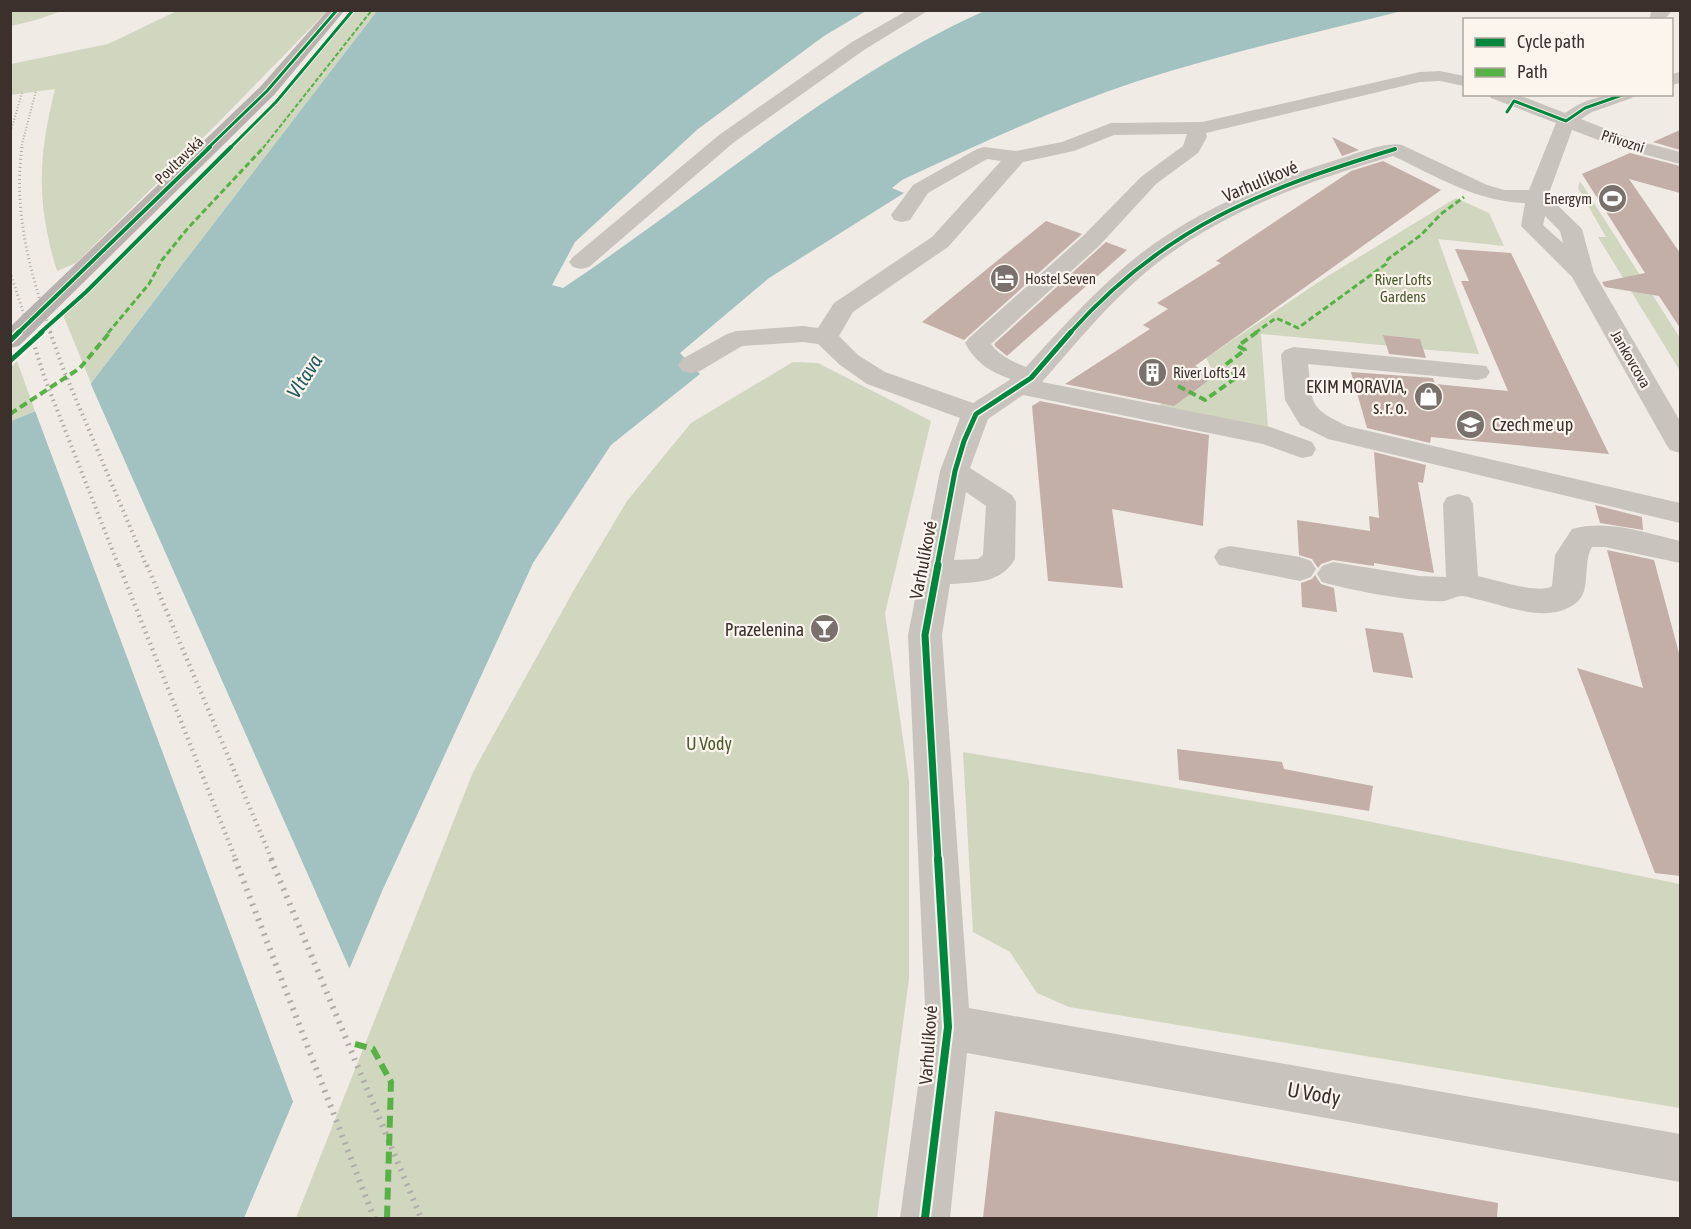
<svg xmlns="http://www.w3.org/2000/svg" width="1691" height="1229" viewBox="0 0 1691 1229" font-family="'Asap Condensed',sans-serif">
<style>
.green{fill:#d1d6bf}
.water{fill:#a1c2c1;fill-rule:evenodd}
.pier{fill:#f0ebe5;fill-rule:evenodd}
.building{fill:#c3afa7}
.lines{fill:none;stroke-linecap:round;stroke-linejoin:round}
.minor{fill:#c9c3be;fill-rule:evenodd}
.major{fill:#b8b1ad;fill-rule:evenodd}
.rail-far4{stroke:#b1aca8;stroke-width:2;stroke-dasharray:1 2;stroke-linecap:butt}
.rail-far3{stroke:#b1aca8;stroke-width:3;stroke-dasharray:1 3;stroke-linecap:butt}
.rail-far2{stroke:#b1aca8;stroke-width:4;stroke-dasharray:1.5 4;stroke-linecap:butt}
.rail-far1{stroke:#b1aca8;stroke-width:4.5;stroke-dasharray:1.5 4.5;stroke-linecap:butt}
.rail{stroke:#b1aca8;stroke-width:6;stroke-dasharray:2 6;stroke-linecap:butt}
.quiet-far3{stroke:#57b246;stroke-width:2;stroke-dasharray:4.5 2;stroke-linecap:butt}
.quiet-far2{stroke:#57b246;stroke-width:3;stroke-dasharray:6 3;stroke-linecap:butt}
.quiet-far1{stroke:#57b246;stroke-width:4;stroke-dasharray:8 4;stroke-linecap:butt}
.quiet{stroke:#57b246;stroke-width:6;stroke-dasharray:12 6;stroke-linecap:butt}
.cycleway-far4-casing{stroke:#fbf5ee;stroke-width:5}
.cycleway-far3-casing{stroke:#fbf5ee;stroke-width:6}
.cycleway-far2-casing{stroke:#fbf5ee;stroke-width:8}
.cycleway-far1-casing{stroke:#fbf5ee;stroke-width:10}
.cycleway-casing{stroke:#fbf5ee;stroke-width:12}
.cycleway-far4{stroke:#00873e;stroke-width:3}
.cycleway-far3{stroke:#00873e;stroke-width:4}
.cycleway-far2{stroke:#00873e;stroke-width:5}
.cycleway-far1{stroke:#00873e;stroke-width:7}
.cycleway{stroke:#00873e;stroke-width:8}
.labels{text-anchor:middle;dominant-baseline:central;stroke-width:4.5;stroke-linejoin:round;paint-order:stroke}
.far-street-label{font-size:15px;fill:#3b302b;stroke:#fbf5ee}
.far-poi-label{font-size:15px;fill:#3b302b;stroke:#fbf5ee;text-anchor:start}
.far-park-label{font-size:15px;fill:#4a5a2e;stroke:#fbf5ee}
.street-label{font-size:18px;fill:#3b302b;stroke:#fbf5ee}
.poi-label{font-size:18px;fill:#3b302b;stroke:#fbf5ee;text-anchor:end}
.park-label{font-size:18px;fill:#4a5a2e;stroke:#fbf5ee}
.water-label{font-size:20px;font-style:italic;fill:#1f5a5e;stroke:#fbf5ee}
.near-street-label{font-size:21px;fill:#3b302b;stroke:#fbf5ee}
</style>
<rect width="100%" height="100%" fill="#f0ebe5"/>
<g class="green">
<path d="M179 10 327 11 214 127 76 263 57 271C36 202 38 158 55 89L11 95V64L108 44Z"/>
<polygon points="10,11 11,10 62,11 36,20 11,26"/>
<polygon points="355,11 377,11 91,383 63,315 275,104"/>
<polygon points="1580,181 1680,338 1680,371 1598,237 1606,237 1578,188"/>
<polygon points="1456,198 1489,213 1504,246 1438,239 1479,354 1419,349 1421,343 1420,339 1384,335 1392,346 1261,334 1268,428 1158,406 1179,391 1181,384 1195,391 1215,376 1206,358 1323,279"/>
<polygon points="17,361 35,411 11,421 11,367"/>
<polygon points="793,362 818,363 931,421 885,613 909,781 909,979 877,1218 296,1218 473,772 575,588 627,501 691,423"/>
<polygon points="963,752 1342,816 1680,884 1680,1108 1069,1007 1037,993 1010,952 973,932"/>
</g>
<path class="water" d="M377 11H866L824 36 698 129 575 242 552 285 563 288C703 195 830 81 984 11H1402C1313 33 1224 54 1138 81 1056 108 979 144 902 180L892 188 904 193 769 278 680 353 700 374 611 445 533 563 383 889 244 1218H11V421L85 391ZM145 554 154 564 141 579 117 584 109 578 116 563ZM270 847 279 863 265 885 237 894 224 886V870L245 849Z"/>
<path class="pier" d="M89 380 351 972 295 1107 34 408 70 396 83 389ZM138 557 151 560 150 567 145 572 124 581H118L111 577 113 570 117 565ZM254 849 269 850 273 853 276 863 274 870 263 883 255 887 246 891 231 889 225 878 227 871 238 857Z"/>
<g class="building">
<polygon points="1680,130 1680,150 1653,142"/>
<polygon points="1332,137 1359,150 1342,156"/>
<polygon points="1630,153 1680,166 1680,193 1629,179 1680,253 1680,328 1659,296 1605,287 1602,282 1645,273 1582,174"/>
<polygon points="1383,161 1441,190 1195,366 1215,376 1174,406 1065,384 1150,329 1143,325 1168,309 1157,303 1221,263 1216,261 1351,171"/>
<polygon points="1046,221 1082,234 964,340 922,322"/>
<polygon points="1106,242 1127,250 1007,356 996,347 994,344"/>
<polygon points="1455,249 1511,253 1609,454 1431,437 1430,443 1367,428 1351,372 1433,378 1435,384 1508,391 1461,281 1469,281"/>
<polygon points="1383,335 1420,339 1426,358 1389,354"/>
<polygon points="1040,401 1209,435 1203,526 1112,509 1123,588 1048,581 1032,406"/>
<polygon points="1374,452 1426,465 1423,483 1418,482 1434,573 1374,563 1374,566 1333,560 1321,564 1318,568 1312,559 1299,555 1297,520 1370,531 1369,516 1379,518"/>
<polygon points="1595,505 1642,517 1643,530 1600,523"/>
<polygon points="1607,550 1654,560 1680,657 1680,876 1655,873 1577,668 1643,688"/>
<polygon points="1315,575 1321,584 1334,588 1337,612 1302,607 1301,583 1312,579"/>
<polygon points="1365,628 1403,633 1413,678 1373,672"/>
<polygon points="1177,749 1282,762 1284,769 1373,786 1369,811 1179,780"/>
<polygon points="995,1111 1498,1203 1497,1218 983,1218"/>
</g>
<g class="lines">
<g class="minor">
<polygon points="908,10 929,10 864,50 733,143 589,267 581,269 573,267 569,262 573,257 719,135 852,42"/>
<polygon points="1649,10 1670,10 1671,12 1664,20 1649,20 1651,13"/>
<path d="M1440 71 1464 76V86L1440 81 1420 82 1206 133 1207 137 1198 153 1156 184 1099 246 991 344C1000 356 1013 362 1026 367 1059 331 1091 295 1129 263 1188 214 1263 182 1336 160 1353 155 1386 141 1402 145L1487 185 1504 190H1529L1556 123 1491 98 1489 94H1516L1565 113C1588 97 1606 94 1634 94L1632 98 1592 112 1581 119 1631 139 1680 152V164L1617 147 1572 130 1548 196 1582 229 1594 273 1680 421V453L1670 450 1666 444 1572 277 1521 226 1525 203C1477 202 1436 176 1393 156 1306 182 1217 213 1146 272 1107 305 1075 344 1042 382L1270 427 1312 442 1316 449 1312 456 1302 458 1263 444 1023 395 988 419 970 468 1012 495 1016 502 1015 559C1000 584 976 582 950 584L942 635 969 1008 1680 1134V1182L967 1053 950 1218H900L926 1027 908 635 940 471 960 418 867 384 840 365 818 344 803 342 742 346 700 371 691 373 682 371 678 365 682 359 727 334 736 331 803 326 818 328 834 303 932 237 1001 161 987 159 928 193 910 220 902 222 894 220 891 215 913 185 977 149 984 147 1016 151 1062 142 1111 123 1202 122 1420 72ZM1187 134 1183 146 1142 176 1083 236 969 338 965 343C976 363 990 372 1011 379L973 403 885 372 858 355 839 336 853 312 948 247 1023 162 1074 151 1114 135ZM1545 216 1560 231 1563 243 1543 225ZM966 492 986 506 983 555 978 559 954 560Z"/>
<polygon points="1680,72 1680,83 1672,85 1672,74"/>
<path d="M1294 347 1486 366 1490 372 1486 378 1477 380 1308 364C1313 405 1308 407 1347 426L1680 503V523L1328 439 1300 425 1285 400 1281 355 1285 350Z"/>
<path d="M1458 494 1469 497 1473 504 1478 576C1494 579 1539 595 1552 586L1555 555 1572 529C1607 519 1646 533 1680 541V563L1605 547H1592C1582 563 1592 591 1576 603 1549 624 1510 607 1480 600 1474 599 1467 596 1462 596 1456 596 1450 600 1444 601 1417 603 1349 590 1322 582L1317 574 1322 566 1333 562 1419 576 1446 577 1443 504 1447 497Z"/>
<polygon points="1230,546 1300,557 1311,561 1316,569 1311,577 1300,581 1219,565 1214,557 1219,549"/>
</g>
<polygon class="major" points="328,10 345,10 274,95 19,346 10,348 10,327 260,87"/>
<g class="rail-far4">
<polyline points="10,134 22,93"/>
<polyline points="21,148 36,91"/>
</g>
<g class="rail-far3">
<path d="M22 147C13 210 30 274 51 333"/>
<polyline points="10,272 30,333"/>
</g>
<g class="rail-far2">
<polyline points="30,332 45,379 119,567"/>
<polyline points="50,332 64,371 147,567"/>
</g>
<g class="rail-far1">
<polyline points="119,565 236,860"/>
<polyline points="147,565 272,860"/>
</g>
<g class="rail">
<polyline points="235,859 374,1218"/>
<polyline points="271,859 421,1218"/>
</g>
<polyline class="quiet-far3" points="263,148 372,10"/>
<g class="quiet-far2">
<polyline points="108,333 149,284 162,260 188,228 264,147"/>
<polyline points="1255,333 1276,318 1298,328 1386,264 1388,259 1421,235 1441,214 1464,197"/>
</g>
<g class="quiet-far1">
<polyline points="1178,386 1205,400 1237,377 1220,369 1245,350 1238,346 1257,332"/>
<polyline points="10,414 80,368 110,332"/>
</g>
<polyline class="quiet" points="355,1044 373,1049 391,1082 387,1218"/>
<defs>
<g id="cycleway-far4">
<polyline points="1507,112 1514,101 1566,121 1585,108 1625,94"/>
<polyline points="208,148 267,91 337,10"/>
<polyline points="230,148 276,102 353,10"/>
</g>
<g id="cycleway-far3">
<polyline points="18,333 210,147"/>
<polyline points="40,333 86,292 231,147"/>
<path d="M1070 333C1164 227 1263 189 1395 149"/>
</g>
<g id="cycleway-far2">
<polyline points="10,341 19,332"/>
<polyline points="10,361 42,332"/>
<polyline points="937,567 955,471 964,441 976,414 1031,378 1071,332"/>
</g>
<polyline id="cycleway-far1" points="938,565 925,635 938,860"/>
<polyline id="cycleway" points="925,1218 948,1027 938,859"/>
</defs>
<use href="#cycleway-far4" class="cycleway-far4-casing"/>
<use href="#cycleway-far3" class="cycleway-far3-casing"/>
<use href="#cycleway-far2" class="cycleway-far2-casing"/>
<use href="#cycleway-far1" class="cycleway-far1-casing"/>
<use href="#cycleway" class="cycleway-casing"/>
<use href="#cycleway-far4" class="cycleway-far4"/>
<use href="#cycleway-far3" class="cycleway-far3"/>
<use href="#cycleway-far2" class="cycleway-far2"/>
<use href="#cycleway-far1" class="cycleway-far1"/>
<use href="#cycleway" class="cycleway"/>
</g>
<defs>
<symbol id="stadium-disc" viewBox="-11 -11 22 22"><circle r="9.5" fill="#7a716c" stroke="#fbf5ee"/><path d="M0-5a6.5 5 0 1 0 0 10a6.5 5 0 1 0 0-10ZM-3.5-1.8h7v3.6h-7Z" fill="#fff"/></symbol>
<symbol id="hotel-disc" viewBox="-11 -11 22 22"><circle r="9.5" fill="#7a716c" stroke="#fbf5ee"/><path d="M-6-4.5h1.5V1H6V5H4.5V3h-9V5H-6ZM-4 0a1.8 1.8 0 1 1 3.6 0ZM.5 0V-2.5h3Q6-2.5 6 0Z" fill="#fff"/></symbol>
<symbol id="building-disc" viewBox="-11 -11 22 22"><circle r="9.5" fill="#7a716c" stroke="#fbf5ee"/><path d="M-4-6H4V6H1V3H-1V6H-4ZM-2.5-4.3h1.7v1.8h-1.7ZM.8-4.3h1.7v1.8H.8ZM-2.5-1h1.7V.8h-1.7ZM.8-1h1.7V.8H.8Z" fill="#fff"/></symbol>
<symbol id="shop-disc" viewBox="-11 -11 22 22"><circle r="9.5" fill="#7a716c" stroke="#fbf5ee"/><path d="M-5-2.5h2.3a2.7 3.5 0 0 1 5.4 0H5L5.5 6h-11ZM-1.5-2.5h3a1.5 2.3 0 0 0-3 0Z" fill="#fff"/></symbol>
<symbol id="school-disc" viewBox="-11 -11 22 22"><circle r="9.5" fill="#7a716c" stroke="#fbf5ee"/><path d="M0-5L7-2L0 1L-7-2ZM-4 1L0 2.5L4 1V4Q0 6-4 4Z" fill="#fff"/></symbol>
<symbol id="bar-disc" viewBox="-11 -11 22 22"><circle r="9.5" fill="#7a716c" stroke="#fbf5ee"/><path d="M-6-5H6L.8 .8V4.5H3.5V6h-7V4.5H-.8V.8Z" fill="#fff"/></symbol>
</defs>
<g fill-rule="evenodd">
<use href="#stadium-disc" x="1596" y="182" width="33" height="33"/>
<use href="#hotel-disc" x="988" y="262" width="33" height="33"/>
<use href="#building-disc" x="1136" y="356" width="33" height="33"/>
<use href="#shop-disc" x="1412" y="380" width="33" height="33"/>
<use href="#school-disc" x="1454" y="408" width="33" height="33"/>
<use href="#bar-disc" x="808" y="612" width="33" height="33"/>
</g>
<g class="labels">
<g class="far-street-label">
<text transform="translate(1623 141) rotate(18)">Přívozní</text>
<text transform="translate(179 160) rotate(-44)">Povltavská</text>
<text transform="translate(1631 359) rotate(60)">Jankovcova</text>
</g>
<g class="far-poi-label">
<text x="1592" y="198" text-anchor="end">Energym</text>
<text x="1025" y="278">Hostel Seven</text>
<text x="1173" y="372">River Lofts 14</text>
</g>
<g class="far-park-label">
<text x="1403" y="279">River Lofts<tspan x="1403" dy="17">Gardens</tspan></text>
</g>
<g class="street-label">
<text transform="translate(1260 181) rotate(-23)">Varhulíkové</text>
<text transform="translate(923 560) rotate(-79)">Varhulíkové</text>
<text transform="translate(928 1045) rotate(-86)">Varhulíkové</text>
</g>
<g class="poi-label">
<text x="1407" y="386">EKIM MORAVIA,<tspan x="1407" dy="21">s. r. o.</tspan></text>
<text x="1492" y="424" text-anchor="start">Czech me up</text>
<text x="804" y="629">Prazelenina</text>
</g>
<g class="park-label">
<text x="709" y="743">U Vody</text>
</g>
<g class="water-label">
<text transform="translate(304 376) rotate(-57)">Vltava</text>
</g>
<g class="near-street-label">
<text transform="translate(1314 1093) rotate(10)">U Vody</text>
</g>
</g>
<rect width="1691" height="1229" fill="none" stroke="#3b302b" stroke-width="24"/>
<rect x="1463" y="18" width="210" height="78" fill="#fbf5ee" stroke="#aea6a0" stroke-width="1.5"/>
<rect x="1475" y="38" width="30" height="9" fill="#00873e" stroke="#aea6a0" stroke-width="1.5"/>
<text x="1517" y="48" font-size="18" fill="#3b302b">Cycle path</text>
<rect x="1475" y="68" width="30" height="9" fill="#57b246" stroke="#aea6a0" stroke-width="1.5"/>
<text x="1517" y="78" font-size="18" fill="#3b302b">Path</text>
</svg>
